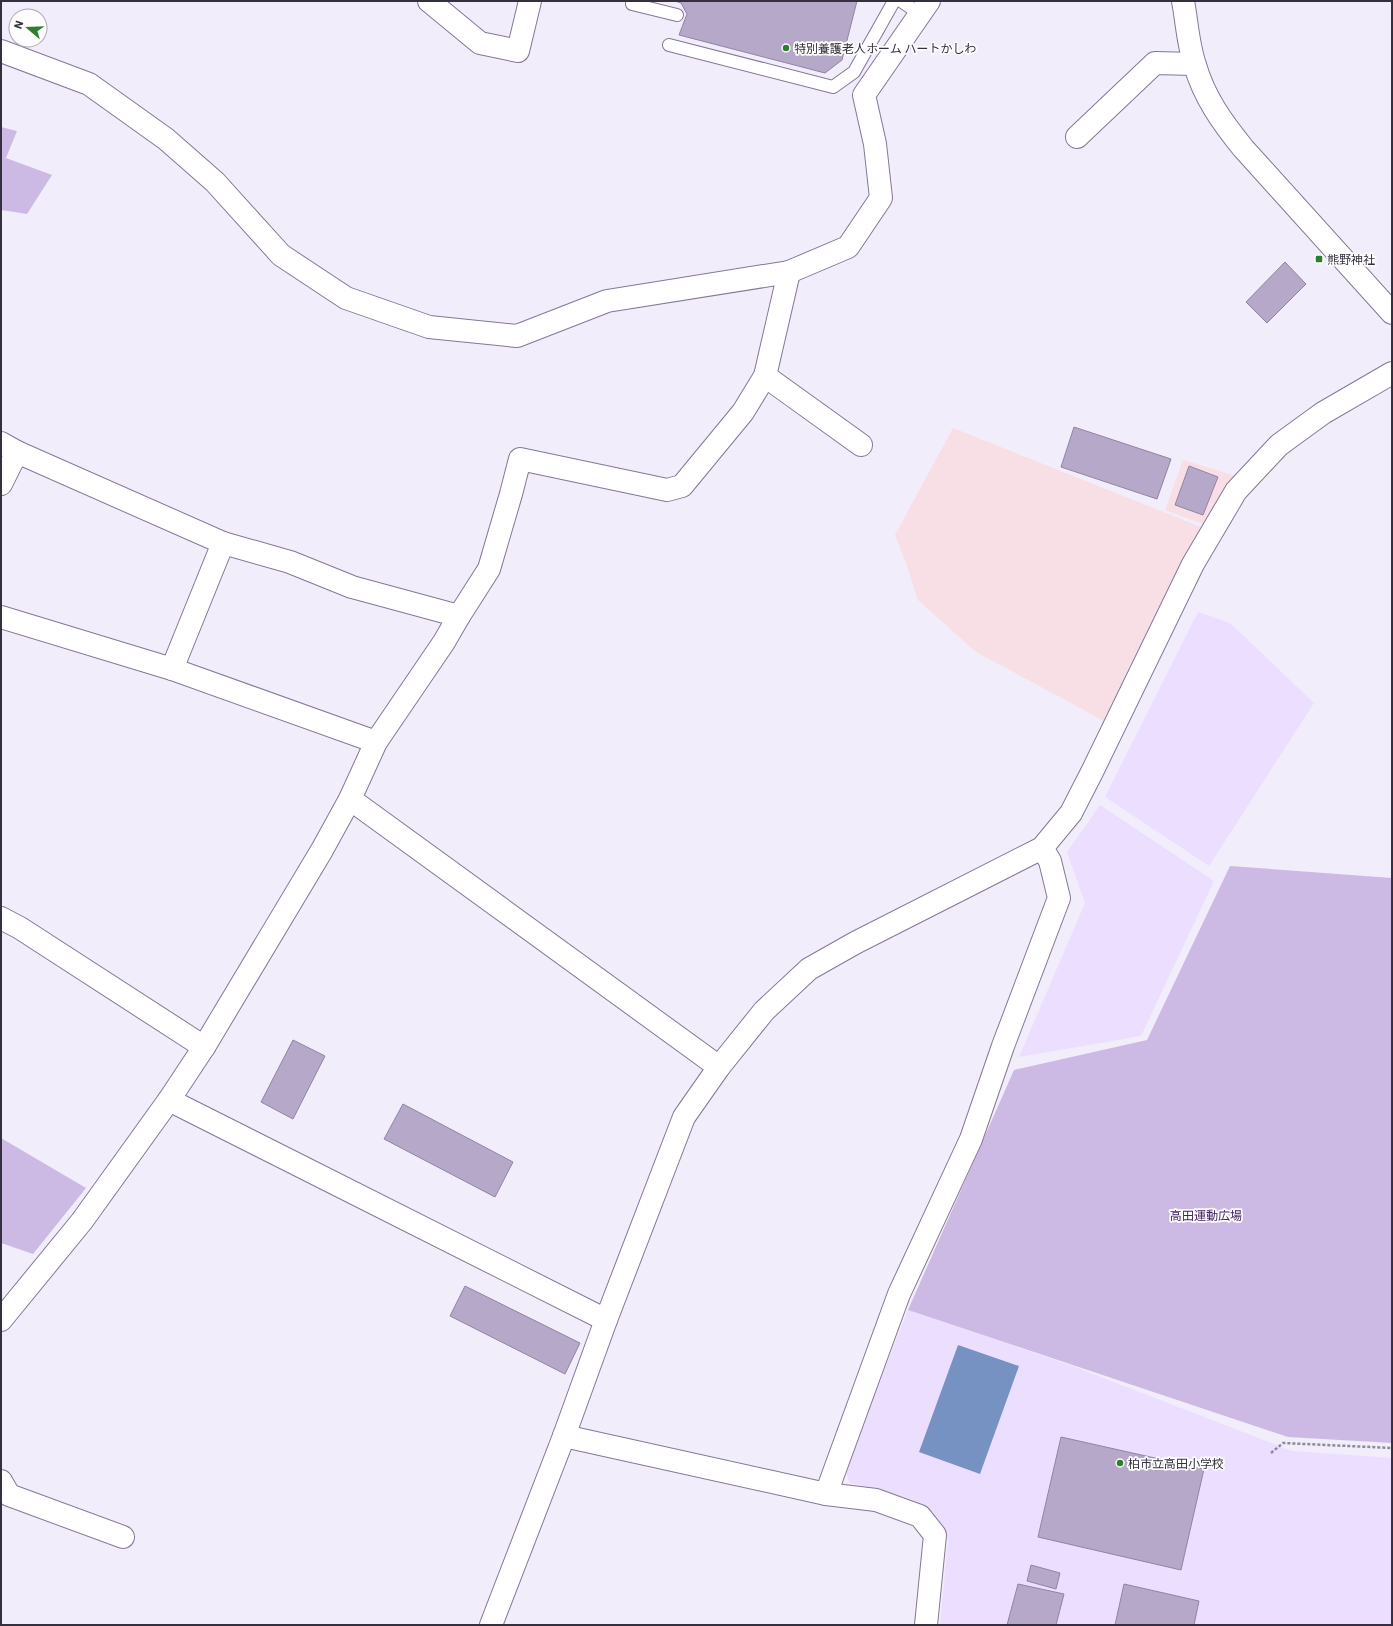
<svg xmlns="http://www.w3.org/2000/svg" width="1393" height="1626" viewBox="0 0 1393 1626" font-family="'IBM Plex Sans','Noto Sans JP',sans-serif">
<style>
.commercial{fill:#f8dee5}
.built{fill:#ecdeff}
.green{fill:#cdbae4}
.water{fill:#7692c2}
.building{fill:#b6a8c8;stroke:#9184a3}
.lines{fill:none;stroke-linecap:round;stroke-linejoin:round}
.service-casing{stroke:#857795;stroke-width:14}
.minor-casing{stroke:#857795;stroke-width:24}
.path{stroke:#8f8a97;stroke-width:2.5;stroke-dasharray:3 2;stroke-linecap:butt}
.service{stroke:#fff;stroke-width:12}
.minor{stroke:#fff;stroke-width:22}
.poi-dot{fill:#2c7f2c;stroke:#fdfdfd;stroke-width:1.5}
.labels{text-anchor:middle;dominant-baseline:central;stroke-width:3.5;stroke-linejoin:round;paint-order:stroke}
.poi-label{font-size:12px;fill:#35303d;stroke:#fdfdfd;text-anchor:start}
.park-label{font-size:12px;fill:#432261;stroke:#fdfdfd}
</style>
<rect width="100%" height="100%" fill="#f2edfa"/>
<g class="commercial">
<polygon points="953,428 1201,527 1106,722 976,652 918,600 905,560 895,535"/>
<polygon points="1183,460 1236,476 1221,496 1203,524 1165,510"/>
</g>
<g class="built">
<polygon points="1198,612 1230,623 1314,703 1209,866 1105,797"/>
<polygon points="1100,805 1214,881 1141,1036 1019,1057 1085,903 1067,852"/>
<polygon points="908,1310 1070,1365 1292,1451 1392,1458 1392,1625 940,1625 948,1540 941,1524 932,1513 911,1499 850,1483 845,1469"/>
</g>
<g class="green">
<polygon points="1,127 17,131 6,158 52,175 27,214 1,210"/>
<polygon points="1230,866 1392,878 1392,1443 1288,1437 908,1310 1014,1070 1147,1040"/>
<polygon points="1,1138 86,1188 33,1254 1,1243"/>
</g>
<polygon class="water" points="958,1345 1019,1366 980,1474 919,1452"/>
<g class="building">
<polygon points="675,1 857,1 842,60 825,73 679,35 687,14 681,3"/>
<polygon points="1285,262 1306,284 1267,323 1246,302"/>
<polygon points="1074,427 1171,459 1157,499 1061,467"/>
<polygon points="1189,466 1218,477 1203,515 1175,505"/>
<polygon points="293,1040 325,1056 293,1119 261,1102"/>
<polygon points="403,1104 513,1162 495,1197 384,1139"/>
<polygon points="465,1286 580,1343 565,1374 450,1316"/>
<polygon points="1061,1437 1204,1469 1181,1570 1038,1537"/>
<polygon points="1031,1565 1060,1573 1056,1589 1027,1581"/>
<polygon points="1018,1584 1064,1594 1056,1625 1007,1625"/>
<polygon points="1124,1584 1199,1601 1194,1625 1115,1625"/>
</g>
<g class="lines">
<defs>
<g id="service">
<polyline points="901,1 920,14"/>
<polyline points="632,4 677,15"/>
<polyline points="669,45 833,87 854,72 894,1"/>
</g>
<g id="minor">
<polyline points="429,1 480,43 518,51 530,1"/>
<path d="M1183 1C1187 22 1188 45 1195 65 1204 97 1222 122 1243 148L1392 313"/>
<polyline points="1,51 89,84 166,139 215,182 281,255 346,298 429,327 517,336 607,301 789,272 765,376 743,412 682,486 667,490 520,459 511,494 489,569 459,616"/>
<polyline points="1077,137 1155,63 1194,64"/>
<polyline points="789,272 848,247 881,198 875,144 864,95 929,1"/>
<polyline points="765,376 861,445"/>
<polyline points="1,443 17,452 223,543 172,669"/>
<polyline points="1,484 17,452"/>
<polyline points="1,617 172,669 376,742"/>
<polyline points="350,799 719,1067"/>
<polyline points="1,918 20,928 204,1047"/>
<polyline points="169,1100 606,1320"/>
<polyline points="1,1320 82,1221 169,1100 204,1047 322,850 350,799 376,742 444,642 459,616 352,587 290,562 223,543"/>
<polyline points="564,1436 826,1494 876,1500 920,1516 935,1535 926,1625"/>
<polyline points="1,1481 9,1495 123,1537"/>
<polyline points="826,1494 899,1294 971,1139 1003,1046 1059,898 1050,861 1042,848"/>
<polyline points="491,1625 564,1436 606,1320 684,1117 719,1067 764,1011 809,969 855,943 1042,848 1071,813 1092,772 1193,564 1236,491 1279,445 1323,413 1392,373"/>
</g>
</defs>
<use href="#service" class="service-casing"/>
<use href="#minor" class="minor-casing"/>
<polyline class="path" points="1271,1453 1283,1443 1392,1448"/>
<use href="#service" class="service"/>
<use href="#minor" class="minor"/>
</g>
<g class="poi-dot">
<circle cx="786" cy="48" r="4"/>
<rect x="1315" y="255" width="8" height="8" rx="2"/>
<circle cx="1120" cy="1463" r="4"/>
</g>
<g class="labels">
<g class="poi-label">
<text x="794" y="48">特別養護老人ホーム ハートかしわ</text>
<text x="1327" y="259">熊野神社</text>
<text x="1128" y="1463">柏市立高田小学校</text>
</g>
<g class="park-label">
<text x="1206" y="1215">高田運動広場</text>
</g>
</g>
<rect width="1393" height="1626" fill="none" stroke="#35303d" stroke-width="4"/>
<g transform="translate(28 28) rotate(289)"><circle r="19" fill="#fdfdfd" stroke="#adabb0"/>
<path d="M0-3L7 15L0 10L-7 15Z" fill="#2c7f2c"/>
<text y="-6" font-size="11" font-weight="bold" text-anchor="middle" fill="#35303d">N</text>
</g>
</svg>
